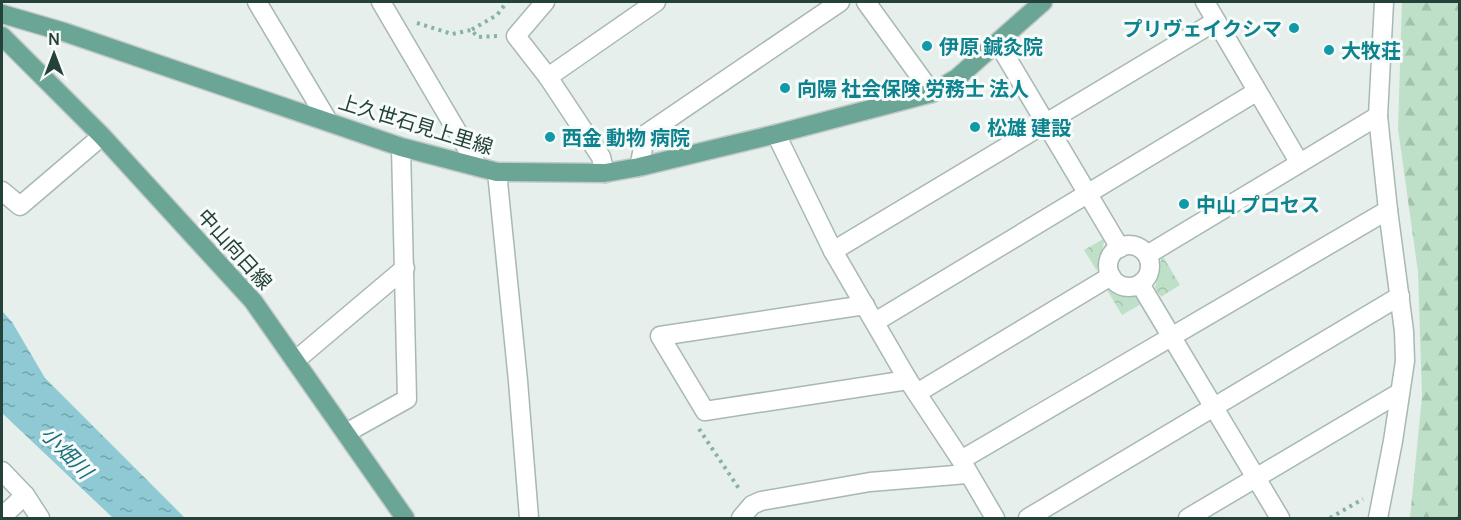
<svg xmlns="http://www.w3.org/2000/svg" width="1461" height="520" viewBox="0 0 1461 520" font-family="Manrope,'Noto Sans JP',sans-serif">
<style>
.forest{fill:url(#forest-firs)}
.park{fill:url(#park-crowns)}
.water{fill:url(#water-ripples)}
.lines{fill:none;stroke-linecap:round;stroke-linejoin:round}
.minor-casing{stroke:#a8b8b2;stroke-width:21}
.major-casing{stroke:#c2cac8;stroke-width:21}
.path{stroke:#86b3a5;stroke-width:4;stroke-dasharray:3 4.5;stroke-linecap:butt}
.minor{stroke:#fff;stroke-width:18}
.major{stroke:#6aa596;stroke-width:18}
.culture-dot{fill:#0f9aa8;stroke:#f7fbf9;stroke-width:2}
.labels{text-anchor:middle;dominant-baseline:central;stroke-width:6;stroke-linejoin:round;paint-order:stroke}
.culture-label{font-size:20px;font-weight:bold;fill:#0d838f;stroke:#f7fbf9;text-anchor:start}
.street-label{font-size:20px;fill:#24423a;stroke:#f7fbf9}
.water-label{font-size:21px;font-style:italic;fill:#1c6f80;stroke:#f7fbf9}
</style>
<defs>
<pattern id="forest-firs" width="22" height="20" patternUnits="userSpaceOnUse" patternTransform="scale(1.5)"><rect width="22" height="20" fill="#bfe0c8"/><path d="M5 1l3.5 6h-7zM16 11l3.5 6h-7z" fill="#a4c1ad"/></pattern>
<pattern id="park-crowns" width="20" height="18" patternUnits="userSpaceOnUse" patternTransform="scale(1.5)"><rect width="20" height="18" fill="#bfe0c8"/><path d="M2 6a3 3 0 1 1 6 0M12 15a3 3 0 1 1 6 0" fill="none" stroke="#a4c1ad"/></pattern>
<pattern id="water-ripples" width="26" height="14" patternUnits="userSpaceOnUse" patternTransform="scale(1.5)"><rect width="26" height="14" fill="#8ec9d4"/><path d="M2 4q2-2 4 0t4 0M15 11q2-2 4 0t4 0" fill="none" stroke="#74a5ad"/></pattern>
</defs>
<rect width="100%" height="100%" fill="#e6efeb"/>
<polygon class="forest" points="1402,2 1459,2 1459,518 1410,518 1422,396 1418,272 1398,129"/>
<g class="park">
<polygon points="1105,238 1097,271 1084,250"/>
<polygon points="1162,255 1180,285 1161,297 1155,288"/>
<polygon points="1107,290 1136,295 1143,303 1122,315"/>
</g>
<polygon class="water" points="2,311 12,322 45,378 185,518 113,518 2,413"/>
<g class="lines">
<defs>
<g id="minor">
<polyline points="257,2 328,121"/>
<polyline points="381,2 478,167"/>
<polyline points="545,2 516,36 548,77 601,157 605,173"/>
<polyline points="866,2 932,93"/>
<polyline points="1205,2 1299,162"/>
<polyline points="998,43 1120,248"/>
<polyline points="548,77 656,2"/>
<polyline points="776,134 833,251 908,380 961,460 995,518"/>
<polyline points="639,167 646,134 840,2"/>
<polyline points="497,172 518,381 529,518"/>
<polyline points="2,191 20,206 102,136"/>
<circle cx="1129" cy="266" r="21"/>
<polyline points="833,251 1216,21"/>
<polyline points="1147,255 1378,116"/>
<polyline points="1140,284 1280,518"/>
<polyline points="865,305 660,336 705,411 908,380"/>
<polyline points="875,322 1256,92"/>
<polyline points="296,360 405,268"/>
<polyline points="917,393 1111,276"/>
<polyline points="346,433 407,399 401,147"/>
<polyline points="961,460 1388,210"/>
<polyline points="2,471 25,495"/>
<polyline points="2,517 25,495 40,518"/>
<polyline points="741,518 752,505 761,501 870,482 967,474"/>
<polyline points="1028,518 1400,296"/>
<polyline points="1188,518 1399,393"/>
<polyline points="1378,518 1393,441 1405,361 1404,331 1388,210 1378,116 1384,2"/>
</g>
<g id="major">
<polyline points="2,14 64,32 401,147 497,172 605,173 639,167 776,134 932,93 957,78 1043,2"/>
<polyline points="2,36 102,136 253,301 405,518"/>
</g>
</defs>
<use href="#minor" class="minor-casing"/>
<use href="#major" class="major-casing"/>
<g class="path">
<polyline points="417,23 452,34 471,30"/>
<polyline points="497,36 478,37 471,30 497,15 507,2"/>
<polyline points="699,429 740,490"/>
<polyline points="1330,518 1363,499"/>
</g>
<use href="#minor" class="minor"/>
<use href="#major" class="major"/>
</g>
<g class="culture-dot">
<circle cx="1294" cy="28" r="6"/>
<circle cx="927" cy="46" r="6"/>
<circle cx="1329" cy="50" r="6"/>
<circle cx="785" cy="88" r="6"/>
<circle cx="975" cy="127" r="6"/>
<circle cx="550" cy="137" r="6"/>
<circle cx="1184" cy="204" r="6"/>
</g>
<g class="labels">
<g class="culture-label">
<text x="1282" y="28" text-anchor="end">プリヴェイクシマ</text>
<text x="939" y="46">伊原 鍼灸院</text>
<text x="1341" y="50">大牧荘</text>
<text x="797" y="88">向陽 社会保険 労務士 法人</text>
<text x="987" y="127">松雄 建設</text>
<text x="562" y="137">西金 動物 病院</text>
<text x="1196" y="204">中山 プロセス</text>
</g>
<g class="street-label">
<text transform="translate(416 124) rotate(17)">上久世石見上里線</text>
<text transform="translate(235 249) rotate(48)">中山向日線</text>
</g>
<g class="water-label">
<text transform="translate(67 452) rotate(46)">小畑川</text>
</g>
</g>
<rect width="1461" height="520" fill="none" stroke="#24423a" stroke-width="6"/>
<g transform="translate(54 54)" stroke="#f7fbf9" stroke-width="4.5" paint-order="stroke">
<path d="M0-4.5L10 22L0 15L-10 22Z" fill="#24423a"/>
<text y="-9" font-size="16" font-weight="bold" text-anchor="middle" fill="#24423a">N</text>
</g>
</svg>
